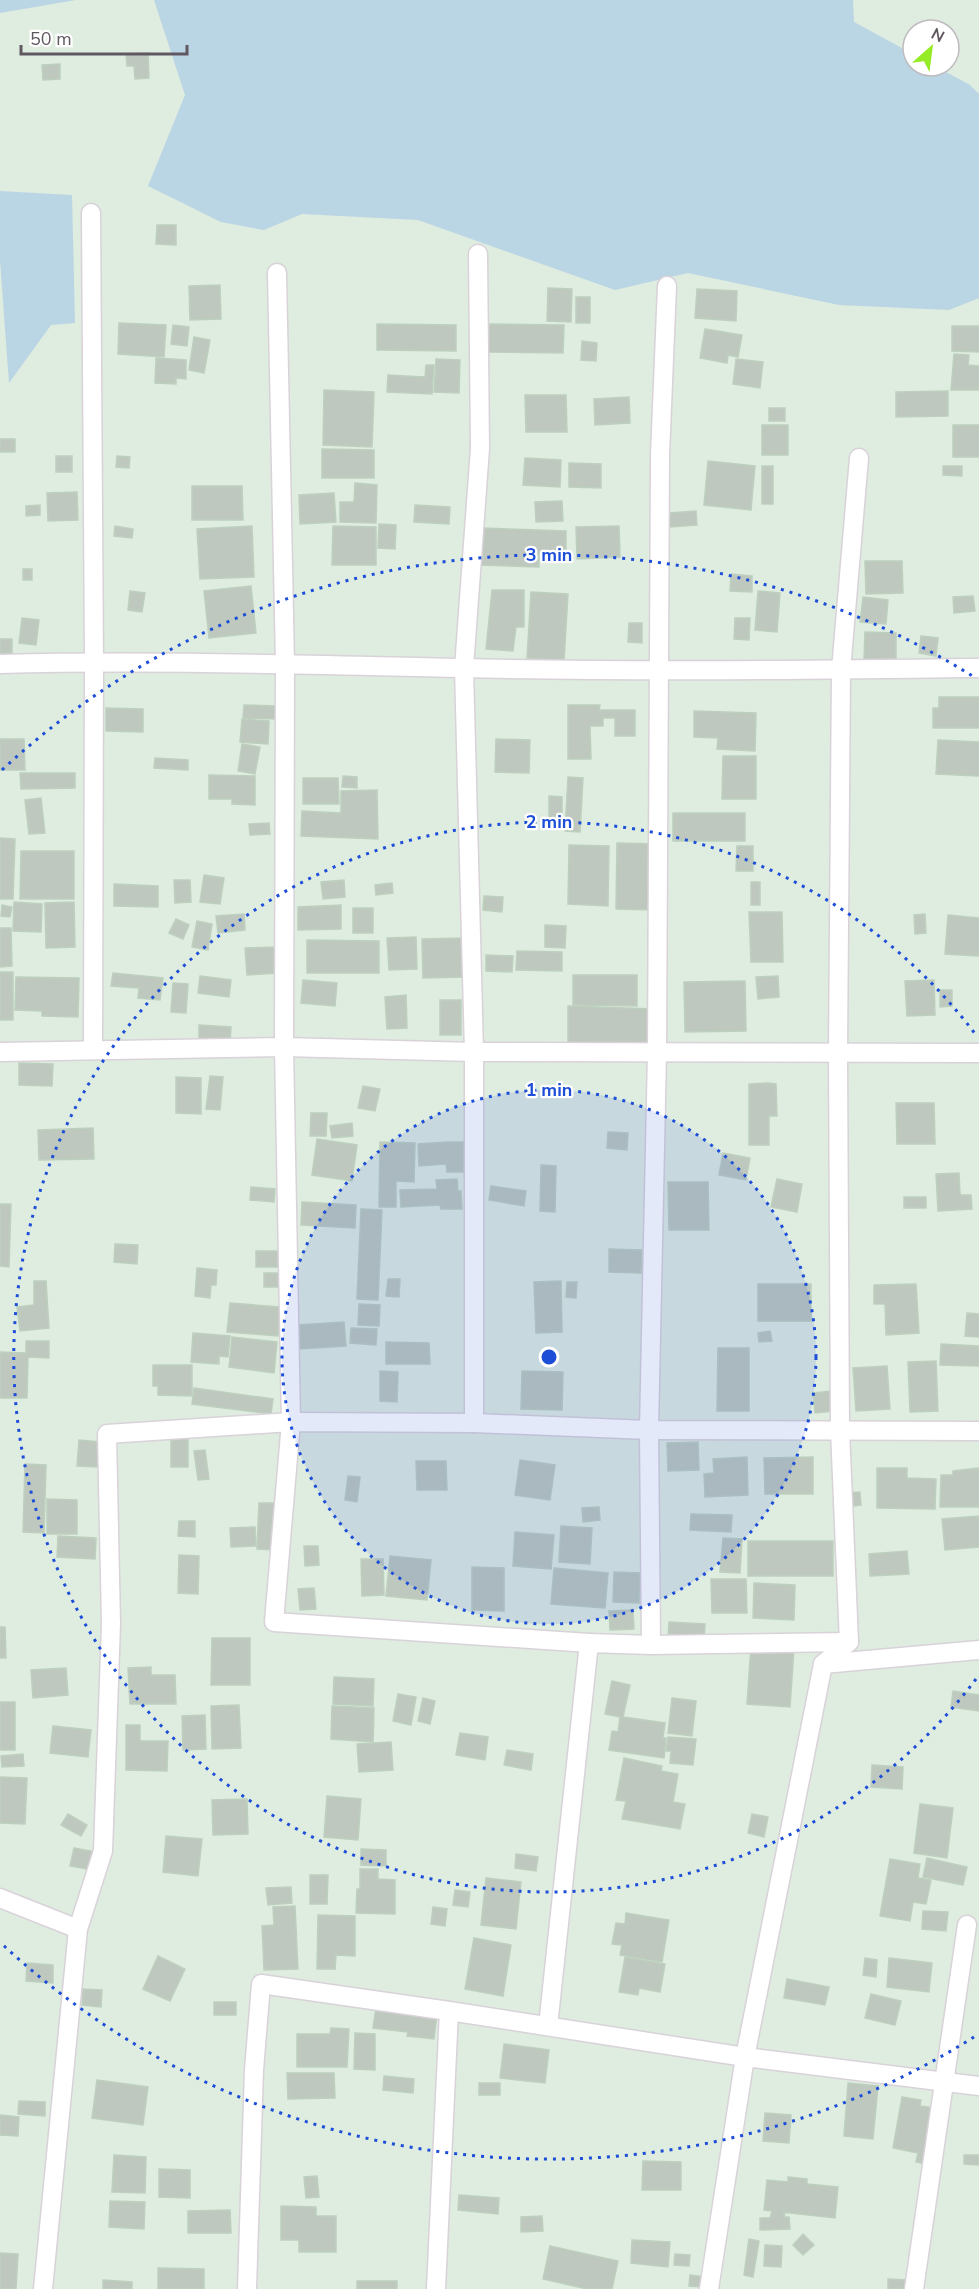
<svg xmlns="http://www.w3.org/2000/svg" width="979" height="2289" viewBox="0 0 979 2289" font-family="'Nunito Sans',sans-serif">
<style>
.green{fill:#bad5e4}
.building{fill:#bec8be;stroke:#bdd0be;stroke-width:1.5}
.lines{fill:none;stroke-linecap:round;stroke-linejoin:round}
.street-casing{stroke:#d9d2d9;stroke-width:21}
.street{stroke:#fff;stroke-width:18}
.ring{fill:none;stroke:#1d4ed8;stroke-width:3;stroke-dasharray:3 6}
.centre{fill:#1d4ed8;stroke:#fff;stroke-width:3}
.ring-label{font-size:18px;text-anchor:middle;font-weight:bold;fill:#1d4ed8;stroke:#fff;stroke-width:4.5;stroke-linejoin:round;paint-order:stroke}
</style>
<rect width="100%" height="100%" fill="#dfece0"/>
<g class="green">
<polygon points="0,0 76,0 0,13"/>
<polygon points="154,0 853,0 854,22 913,54 913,66 935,66 970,85 979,94 979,298 949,310 839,305 688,273 615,290 418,220 302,214 264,230 221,222 148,186 185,95"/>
<polygon points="0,191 72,195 75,323 51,325 9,383 0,260"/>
</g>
<g class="building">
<polygon points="148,53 149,78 135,79 134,66 127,66 126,54"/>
<polygon points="60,64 60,79 43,80 42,65"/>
<polygon points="157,225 176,225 176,245 156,244"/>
<polygon points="220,285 221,319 190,320 189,286"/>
<polygon points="548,288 572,289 571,322 547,321"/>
<polygon points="697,289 737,291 736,321 695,318"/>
<rect x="576" y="297" width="14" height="26"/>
<polygon points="119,323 166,325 164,357 118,354"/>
<polygon points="377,324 456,325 456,351 377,350"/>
<polygon points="489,324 564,325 563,353 488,352"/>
<polygon points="173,325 189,327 187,346 171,344"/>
<polygon points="952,326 979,326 979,352 952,351"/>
<polygon points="705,329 742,335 738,357 728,355 727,363 700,358"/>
<polygon points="194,337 210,340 204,373 189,370"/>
<polygon points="582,341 597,343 596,361 581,360"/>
<polygon points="954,354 969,355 968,365 979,366 979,390 951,390"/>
<polygon points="156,358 186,360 186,379 176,378 176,384 155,383"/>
<polygon points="436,359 460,360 459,393 434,392"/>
<polygon points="736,359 763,362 760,388 733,384"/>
<polygon points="426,365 434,365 432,394 387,392 388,375 425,377"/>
<polygon points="324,390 374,392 372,447 323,445"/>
<polygon points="948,391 948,416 896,417 896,392"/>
<polygon points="525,395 566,395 567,432 526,432"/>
<polygon points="629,397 630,423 595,425 594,399"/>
<rect x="769" y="408" width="16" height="13"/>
<rect x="762" y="425" width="26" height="30"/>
<rect x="953" y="425" width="26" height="32"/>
<rect x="0" y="439" width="15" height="13"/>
<polygon points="322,449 374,450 374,478 322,478"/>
<rect x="56" y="456" width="16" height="16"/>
<polygon points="117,456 130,457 129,468 116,467"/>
<polygon points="525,458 561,460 560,487 523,485"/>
<polygon points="708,461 755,466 751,510 704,505"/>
<polygon points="569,463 601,464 601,488 569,487"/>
<rect x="762" y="466" width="11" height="38"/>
<polygon points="943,466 962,466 962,476 943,475"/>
<polygon points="355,483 377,485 376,523 340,522 340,502 354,502"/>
<polygon points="192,486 242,486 243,520 192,520"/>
<polygon points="77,492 78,520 48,521 47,493"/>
<polygon points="334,493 336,522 300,524 299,495"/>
<polygon points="562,501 563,521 536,522 535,502"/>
<polygon points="40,505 40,515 26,516 26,506"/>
<polygon points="415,505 450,507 449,524 414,522"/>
<polygon points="696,511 697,525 670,527 669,513"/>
<polygon points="379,524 396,525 395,549 378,548"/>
<polygon points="115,526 133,529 132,538 114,536"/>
<polygon points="252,526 254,577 200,579 197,529"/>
<polygon points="333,526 376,527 376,565 332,565"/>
<polygon points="619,526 620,557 577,559 576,527"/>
<polygon points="481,528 566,531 566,553 539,552 539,567 480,565"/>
<polygon points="865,561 902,561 903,593 866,594"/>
<rect x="23" y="569" width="9" height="11"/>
<polygon points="731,574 752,576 752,592 730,591"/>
<polygon points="251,586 256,633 209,638 204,591"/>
<polygon points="492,590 524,590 524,627 516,627 513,651 486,649"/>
<polygon points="130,591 145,593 142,612 128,610"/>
<polygon points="758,591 780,593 777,632 755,630"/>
<polygon points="531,592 568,594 564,660 527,658"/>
<polygon points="973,596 975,611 954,613 953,597"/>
<polygon points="863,597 888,600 886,624 860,622"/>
<polygon points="22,618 39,620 36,645 19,643"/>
<polygon points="735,618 750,618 749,640 734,639"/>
<polygon points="629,623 642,623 642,643 628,642"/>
<polygon points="865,632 896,633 896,660 864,660"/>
<polygon points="921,636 938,638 936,656 919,653"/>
<polygon points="0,639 12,639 12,653 0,654"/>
<polygon points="939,697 979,697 979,728 933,728 933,708 939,708"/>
<polygon points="244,705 276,706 276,719 243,718"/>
<polygon points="568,705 600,705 599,710 635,710 635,736 615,736 615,718 603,718 603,726 590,726 591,759 568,759"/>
<polygon points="106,708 143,709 143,732 106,731"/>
<polygon points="694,711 756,713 755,751 717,749 718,738 694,737"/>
<polygon points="242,719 269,721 268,744 240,742"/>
<polygon points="0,739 24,739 25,770 0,770"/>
<polygon points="496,739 530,740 529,773 495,772"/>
<polygon points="938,740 979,742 979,776 936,774"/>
<polygon points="242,744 260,747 255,774 238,771"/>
<polygon points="723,756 756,756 756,799 722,799"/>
<polygon points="155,758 188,760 188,770 154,768"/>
<polygon points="20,773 75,773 75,788 21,789"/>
<polygon points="209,775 255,776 255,805 232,804 232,799 209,799"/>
<polygon points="343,776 357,777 357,788 342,787"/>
<polygon points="568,777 583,778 580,832 565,831"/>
<polygon points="303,778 338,778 339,804 303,804"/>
<polygon points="377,790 378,839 301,836 302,811 341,813 341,791"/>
<polygon points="549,796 562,797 562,820 549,819"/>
<polygon points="41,798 45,833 29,834 25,800"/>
<rect x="673" y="813" width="72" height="28"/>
<polygon points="269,823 270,834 250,835 249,824"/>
<polygon points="0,838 15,839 13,899 0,899"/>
<polygon points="617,843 657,844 656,910 616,909"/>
<polygon points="569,845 609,846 608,906 568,904"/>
<polygon points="737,846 753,846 753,871 736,871"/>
<polygon points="21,851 74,851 74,899 20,899"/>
<polygon points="204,875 224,878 220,904 200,902"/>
<polygon points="174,880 190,880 191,902 175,903"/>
<polygon points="344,880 345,897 323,899 321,882"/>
<rect x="751" y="882" width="9" height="23"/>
<polygon points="392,883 393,893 376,895 375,885"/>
<polygon points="114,884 158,886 158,907 114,906"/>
<polygon points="484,896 503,897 502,912 483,910"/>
<polygon points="14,902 42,904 41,932 13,931"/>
<polygon points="74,902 75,947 46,948 45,903"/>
<polygon points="2,905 12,907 10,917 1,916"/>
<polygon points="341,905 341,929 298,930 298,907"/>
<rect x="353" y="908" width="20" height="25"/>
<polygon points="749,912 782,912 783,962 751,962"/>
<polygon points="244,914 245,930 218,933 216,916"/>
<polygon points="925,914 926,933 915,934 914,915"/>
<polygon points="948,915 979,918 979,956 945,954"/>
<polygon points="176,919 189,925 183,939 169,933"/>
<polygon points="197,921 212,924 208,950 192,947"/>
<polygon points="545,925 566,926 565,948 545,947"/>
<polygon points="0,928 11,928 12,966 0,967"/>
<polygon points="416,937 417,969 389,970 387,938"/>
<polygon points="463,938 464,977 423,978 422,939"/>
<polygon points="307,940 379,941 379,973 307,973"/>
<polygon points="276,947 278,973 247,975 245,948"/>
<polygon points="517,951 562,952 562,971 516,970"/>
<polygon points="486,955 513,956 512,972 486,971"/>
<rect x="0" y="972" width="13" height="48"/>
<polygon points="113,973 163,978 160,1000 138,998 139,988 111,986"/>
<polygon points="573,975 637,975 637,1006 573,1005"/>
<polygon points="200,976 231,980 229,997 198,993"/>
<polygon points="778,976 779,997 758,999 756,977"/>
<polygon points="16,977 79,978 78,1017 42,1016 42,1011 15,1010"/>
<polygon points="303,980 337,983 335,1006 301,1003"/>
<polygon points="934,980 935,1015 907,1016 905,981"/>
<polygon points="745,981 746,1031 685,1032 684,982"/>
<polygon points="173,983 188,984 186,1013 171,1012"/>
<polygon points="940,990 952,990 952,1006 940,1007"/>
<polygon points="406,995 407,1028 387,1029 385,997"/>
<rect x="440" y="1000" width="21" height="35"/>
<polygon points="568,1006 653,1009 653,1045 568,1043"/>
<polygon points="199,1025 231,1027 230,1045 199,1043"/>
<polygon points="19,1063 53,1064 52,1086 19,1085"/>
<polygon points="210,1076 223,1077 220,1110 206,1109"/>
<polygon points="176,1077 201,1078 201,1114 176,1113"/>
<polygon points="768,1083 776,1084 777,1116 769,1116 769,1145 749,1145 749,1084"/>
<polygon points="363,1086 380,1089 375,1111 358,1108"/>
<polygon points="896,1103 934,1103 935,1144 897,1144"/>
<polygon points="311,1113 327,1113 326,1136 310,1136"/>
<polygon points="352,1123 353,1136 332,1138 330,1126"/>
<polygon points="93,1128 94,1159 39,1160 38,1130"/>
<polygon points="608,1132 628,1133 627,1150 607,1148"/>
<polygon points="317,1139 357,1145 352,1181 312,1175"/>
<polygon points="380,1142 415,1143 414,1182 396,1181 396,1207 379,1207"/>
<polygon points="447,1142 468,1142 468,1172 447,1172 446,1164 419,1166 418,1144"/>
<polygon points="723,1153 750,1158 746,1180 719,1175"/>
<polygon points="541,1165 556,1166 555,1212 540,1211"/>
<polygon points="959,1173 960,1195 971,1195 972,1209 938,1211 936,1174"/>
<polygon points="457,1179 458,1191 461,1191 462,1209 441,1209 440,1205 401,1207 400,1190 437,1189 436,1180"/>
<polygon points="777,1179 802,1184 797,1212 771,1207"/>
<polygon points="668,1182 708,1182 709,1230 669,1230"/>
<polygon points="491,1186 526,1191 524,1206 489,1200"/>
<polygon points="251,1187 275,1189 274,1202 250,1200"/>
<rect x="904" y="1197" width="22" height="11"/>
<polygon points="302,1202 356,1205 355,1228 301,1225"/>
<polygon points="0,1204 11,1204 9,1267 0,1266"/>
<polygon points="361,1209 382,1210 378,1300 357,1299"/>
<polygon points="115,1244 138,1245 137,1264 114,1262"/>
<polygon points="609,1249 642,1250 641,1273 609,1272"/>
<rect x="256" y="1251" width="23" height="16"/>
<polygon points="197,1268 217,1270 216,1285 211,1285 210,1298 195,1296"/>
<rect x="264" y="1273" width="20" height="14"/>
<polygon points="388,1279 400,1279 399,1297 386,1296"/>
<polygon points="34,1281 46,1281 49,1328 20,1331 17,1307 34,1305"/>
<polygon points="561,1281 562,1332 536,1333 534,1282"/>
<polygon points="567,1282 577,1282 576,1298 566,1297"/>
<rect x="758" y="1284" width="53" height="37"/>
<polygon points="916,1284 919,1333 886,1335 885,1304 874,1304 874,1285"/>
<polygon points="230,1303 280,1307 278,1336 227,1332"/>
<polygon points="359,1304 380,1305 379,1326 358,1325"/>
<polygon points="967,1313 979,1314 979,1337 965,1336"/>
<polygon points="344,1322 346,1346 299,1349 297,1325"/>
<polygon points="351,1328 377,1329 376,1345 350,1343"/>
<polygon points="770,1331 772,1341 759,1342 758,1333"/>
<polygon points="193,1333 230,1336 228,1357 219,1356 219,1364 191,1362"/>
<polygon points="232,1337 277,1342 274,1373 229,1367"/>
<polygon points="26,1341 49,1341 49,1358 28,1357 27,1398 0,1398 0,1352 26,1353"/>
<polygon points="386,1342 429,1343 430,1364 386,1364"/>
<polygon points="941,1344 979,1346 979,1366 940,1365"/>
<polygon points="718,1348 749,1348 749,1411 717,1411"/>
<polygon points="936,1361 938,1411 910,1412 908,1362"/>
<polygon points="153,1365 192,1365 192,1396 158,1395 158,1386 153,1386"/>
<polygon points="887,1366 890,1409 856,1411 853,1368"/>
<polygon points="380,1371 398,1372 397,1402 380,1401"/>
<polygon points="522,1371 563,1372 562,1410 521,1409"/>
<polygon points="194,1388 273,1399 271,1414 192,1404"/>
<polygon points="832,1391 834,1411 815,1413 813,1393"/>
<polygon points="188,1437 188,1467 171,1467 171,1438"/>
<polygon points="79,1440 100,1442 99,1467 77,1466"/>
<polygon points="698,1442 699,1470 668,1471 667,1443"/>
<polygon points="205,1450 209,1479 198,1480 194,1451"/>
<polygon points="747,1457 748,1495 705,1497 704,1474 714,1473 713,1459"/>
<polygon points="813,1457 813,1494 765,1494 764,1458"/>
<polygon points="520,1460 555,1465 550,1500 515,1495"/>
<polygon points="416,1461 446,1461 447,1490 417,1490"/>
<polygon points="25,1464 46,1465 44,1533 23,1532"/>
<polygon points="877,1468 907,1468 907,1478 936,1479 935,1509 877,1508"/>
<polygon points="979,1468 979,1507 940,1507 941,1475 953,1475 953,1471"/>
<polygon points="348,1476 360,1477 357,1502 345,1500"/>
<polygon points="860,1492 861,1505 846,1507 845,1493"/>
<polygon points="47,1499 77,1500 77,1534 47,1534"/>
<polygon points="259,1503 278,1503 277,1550 257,1549"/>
<polygon points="599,1507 600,1520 583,1522 582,1508"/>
<polygon points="691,1514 732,1515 731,1532 690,1530"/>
<polygon points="979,1516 979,1547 945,1550 942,1519"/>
<polygon points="179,1521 195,1521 195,1537 178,1536"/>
<polygon points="561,1526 592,1528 590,1564 559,1562"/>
<polygon points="255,1527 256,1546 231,1547 230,1528"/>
<polygon points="515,1532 554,1535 551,1569 513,1566"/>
<polygon points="58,1536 96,1538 95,1559 57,1557"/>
<polygon points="723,1538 742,1539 740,1573 720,1572"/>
<rect x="748" y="1541" width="85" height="35"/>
<polygon points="304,1546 318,1546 319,1565 305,1566"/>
<polygon points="907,1551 909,1574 870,1576 869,1554"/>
<polygon points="179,1555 199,1556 198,1594 178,1593"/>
<polygon points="390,1556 431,1560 427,1600 386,1596"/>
<polygon points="361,1559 383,1559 384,1595 362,1596"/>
<polygon points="472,1567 504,1568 504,1611 472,1610"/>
<polygon points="554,1568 608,1573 605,1608 551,1604"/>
<polygon points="614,1572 640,1573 639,1603 613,1602"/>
<polygon points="711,1579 746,1579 747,1613 712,1613"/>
<polygon points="754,1583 795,1585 794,1620 753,1618"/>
<polygon points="314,1588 316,1609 300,1610 298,1589"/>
<polygon points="633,1610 634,1629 610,1630 609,1611"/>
<polygon points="669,1622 705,1624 704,1641 668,1639"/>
<polygon points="0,1627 5,1627 6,1658 0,1658"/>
<polygon points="212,1638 250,1638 250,1685 211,1685"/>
<polygon points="751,1646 794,1649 790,1707 747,1704"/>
<polygon points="151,1667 151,1675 175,1675 176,1704 130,1704 128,1668"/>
<polygon points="66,1668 68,1695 33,1698 31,1670"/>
<polygon points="334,1677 374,1679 373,1706 333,1704"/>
<polygon points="612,1681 630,1685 623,1717 665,1723 663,1738 666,1738 664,1758 609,1750 612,1731 618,1732 620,1717 605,1714"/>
<polygon points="953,1691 979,1695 979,1711 951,1707"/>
<polygon points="398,1694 416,1697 411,1725 393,1721"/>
<polygon points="423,1698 435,1701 430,1724 418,1721"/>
<polygon points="672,1698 696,1701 692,1736 668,1733"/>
<rect x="0" y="1702" width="15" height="48"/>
<polygon points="239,1705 241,1748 212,1749 211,1706"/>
<polygon points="332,1706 374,1708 373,1742 331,1739"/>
<polygon points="205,1715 206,1749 183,1750 182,1716"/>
<polygon points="126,1725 140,1725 140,1741 168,1741 167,1771 126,1770"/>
<polygon points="53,1726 91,1730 88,1757 50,1753"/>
<polygon points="460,1733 488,1737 485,1760 456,1755"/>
<polygon points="668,1737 696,1739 693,1765 670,1763 671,1751 666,1751"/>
<polygon points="391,1742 393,1770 359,1772 357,1744"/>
<polygon points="507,1750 533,1754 531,1770 504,1765"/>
<polygon points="23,1754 24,1766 2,1767 1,1756"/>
<polygon points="624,1758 662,1766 661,1771 678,1774 673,1802 685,1804 680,1829 622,1819 626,1801 616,1800"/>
<polygon points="872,1765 903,1767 902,1789 871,1787"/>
<polygon points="0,1777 27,1778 25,1824 0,1823"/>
<polygon points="327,1796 361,1799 358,1840 324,1837"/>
<polygon points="247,1799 248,1834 213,1835 212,1800"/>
<polygon points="920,1804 953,1808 947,1858 914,1853"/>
<polygon points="68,1814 87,1825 81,1836 61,1825"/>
<polygon points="752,1814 768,1817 764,1837 748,1833"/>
<polygon points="166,1836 202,1839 198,1876 163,1872"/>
<polygon points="74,1848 96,1852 93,1870 70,1866"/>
<polygon points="361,1849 386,1850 386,1866 361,1865"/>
<polygon points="516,1854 538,1857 536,1871 515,1868"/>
<polygon points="927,1858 967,1867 963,1885 923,1877"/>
<polygon points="890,1859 920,1864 918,1878 931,1880 926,1904 913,1902 910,1921 880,1916"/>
<polygon points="360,1869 378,1869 378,1879 395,1880 395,1914 356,1913 357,1889 360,1889"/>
<polygon points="310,1875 328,1875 327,1904 310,1904"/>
<polygon points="486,1878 521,1882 516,1929 481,1925"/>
<polygon points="291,1887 292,1903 268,1905 266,1888"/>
<polygon points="455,1890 470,1892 468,1907 453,1905"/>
<polygon points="295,1906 298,1969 264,1970 262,1926 274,1925 273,1907"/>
<polygon points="433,1907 447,1909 445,1926 431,1924"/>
<polygon points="923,1911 948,1912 946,1931 922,1929"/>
<polygon points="626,1913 669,1920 662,1962 620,1955 622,1945 612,1944 616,1923 625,1924"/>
<polygon points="318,1915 355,1916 355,1956 336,1955 335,1969 317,1969"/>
<polygon points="474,1938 511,1945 503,1996 465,1989"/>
<polygon points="158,1956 185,1969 170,2001 143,1989"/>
<polygon points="625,1957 665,1964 660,1992 639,1988 638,1995 619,1992"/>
<polygon points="865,1958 877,1960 876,1977 863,1975"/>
<polygon points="889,1958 932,1963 929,1992 887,1987"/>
<polygon points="27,1963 53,1965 53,1983 26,1981"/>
<polygon points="787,1979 829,1987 825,2005 784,1998"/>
<polygon points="83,1989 102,1990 101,2007 82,2005"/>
<polygon points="871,1994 901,2001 895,2025 865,2018"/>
<rect x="214" y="2002" width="22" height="13"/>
<polygon points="376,2007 437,2014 434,2039 407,2036 408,2032 373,2028"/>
<polygon points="331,2028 349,2029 347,2067 297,2067 297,2034 330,2034"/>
<polygon points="355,2033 375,2034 375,2070 354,2069"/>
<polygon points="504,2044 549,2050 545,2083 500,2078"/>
<polygon points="287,2073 334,2073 335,2098 288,2099"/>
<polygon points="384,2076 414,2079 413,2093 383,2090"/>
<polygon points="97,2080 148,2087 143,2125 92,2118"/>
<rect x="479" y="2083" width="21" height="12"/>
<polygon points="848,2083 878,2086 873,2139 844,2136"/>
<polygon points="902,2097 921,2100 920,2106 935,2108 926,2164 916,2162 918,2153 893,2148"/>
<polygon points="19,2101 45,2102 45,2116 18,2114"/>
<polygon points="765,2113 791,2115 789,2143 763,2141"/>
<polygon points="0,2115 19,2117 18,2136 0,2135"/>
<polygon points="114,2155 146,2157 145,2193 112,2192"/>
<polygon points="964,2155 979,2155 979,2165 964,2164"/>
<polygon points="643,2161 681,2162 681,2190 642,2190"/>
<polygon points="159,2169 190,2170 190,2198 159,2197"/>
<polygon points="317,2176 319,2197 306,2198 304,2177"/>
<polygon points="788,2177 807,2179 807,2184 838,2187 835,2218 781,2212 785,2214 783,2217 789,2217 790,2229 760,2230 760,2218 770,2218 772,2211 764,2210 767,2180 788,2182"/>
<polygon points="459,2195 499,2198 498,2214 458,2210"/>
<polygon points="110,2201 145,2202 144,2229 109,2227"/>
<polygon points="281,2206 316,2207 316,2216 336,2216 336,2252 299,2252 299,2240 281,2240"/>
<polygon points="230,2210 231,2233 188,2233 188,2211"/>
<polygon points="542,2216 543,2231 521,2232 521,2217"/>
<polygon points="803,2234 814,2245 803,2255 793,2245"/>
<polygon points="749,2239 759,2241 753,2277 744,2275"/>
<polygon points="632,2240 670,2242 668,2267 631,2263"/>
<polygon points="765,2245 782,2246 781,2267 764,2266"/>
<polygon points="550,2246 618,2261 612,2289 587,2289 543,2279"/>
<polygon points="0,2253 18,2254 16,2289 0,2289"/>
<polygon points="675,2254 690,2255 689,2266 674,2265"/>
<polygon points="158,2268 204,2269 204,2289 158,2289"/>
<polygon points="690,2275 704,2277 703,2287 689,2286"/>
<polygon points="888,2279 907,2280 907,2289 888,2289"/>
<polygon points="103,2280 132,2282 132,2289 103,2289"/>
<rect x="357" y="2281" width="40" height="8"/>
</g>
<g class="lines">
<defs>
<g id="street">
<polyline points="91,213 94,662 93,1049"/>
<polyline points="277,273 285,664 284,1047 291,1422 274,1622 589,1643"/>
<path d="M0 664C154 660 308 665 462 668 634 672 807 670 979 668"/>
<polyline points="0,1052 284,1047 474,1052 979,1053"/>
<polyline points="474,1423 474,1052 464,668 480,448 478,254"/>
<polyline points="651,1645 849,1642"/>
<polyline points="823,1664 979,1650"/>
<polyline points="0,1898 78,1929"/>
<polyline points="548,2026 589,1643 651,1645 649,1430 657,1053 660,455 667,286"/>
<polyline points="43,2289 78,1929 103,1851 111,1624 107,1434 291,1422 474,1423 649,1430 979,1431"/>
<polyline points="247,2289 254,2070 261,1984 449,2011 745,2057 979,2086"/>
<polyline points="436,2289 449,2011"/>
<polyline points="709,2289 745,2057 823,1664 849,1642 840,1430 838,1054 841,670 859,458"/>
<polyline points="914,2289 967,1925"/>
</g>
</defs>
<use href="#street" class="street-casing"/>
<use href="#street" class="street"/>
</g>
<circle cx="549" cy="1357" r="267" fill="#1d4ed8" fill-opacity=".12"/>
<g class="ring">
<circle cx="549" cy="1357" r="267"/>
<path d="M976 1679A535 535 0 1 1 976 1035"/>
<path d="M974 2037A802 802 0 0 1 2 1944M2 770A802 802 0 0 1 974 677"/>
</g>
<circle cx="549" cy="1357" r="9" class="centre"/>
<g class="ring-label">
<text x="549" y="561">3 min</text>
<text x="549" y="828">2 min</text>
<text x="549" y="1096">1 min</text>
</g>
<g transform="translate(931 48) rotate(28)"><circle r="28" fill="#ffffff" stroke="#bfbcbf" stroke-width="1.5"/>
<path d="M0-4.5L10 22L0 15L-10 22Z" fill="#95eb26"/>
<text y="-9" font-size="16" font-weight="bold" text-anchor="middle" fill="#605860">N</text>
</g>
<path d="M21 45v9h166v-9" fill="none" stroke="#605860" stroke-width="3"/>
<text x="30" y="45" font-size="18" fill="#605860" stroke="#ffffff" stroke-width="4.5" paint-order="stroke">50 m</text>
</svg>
